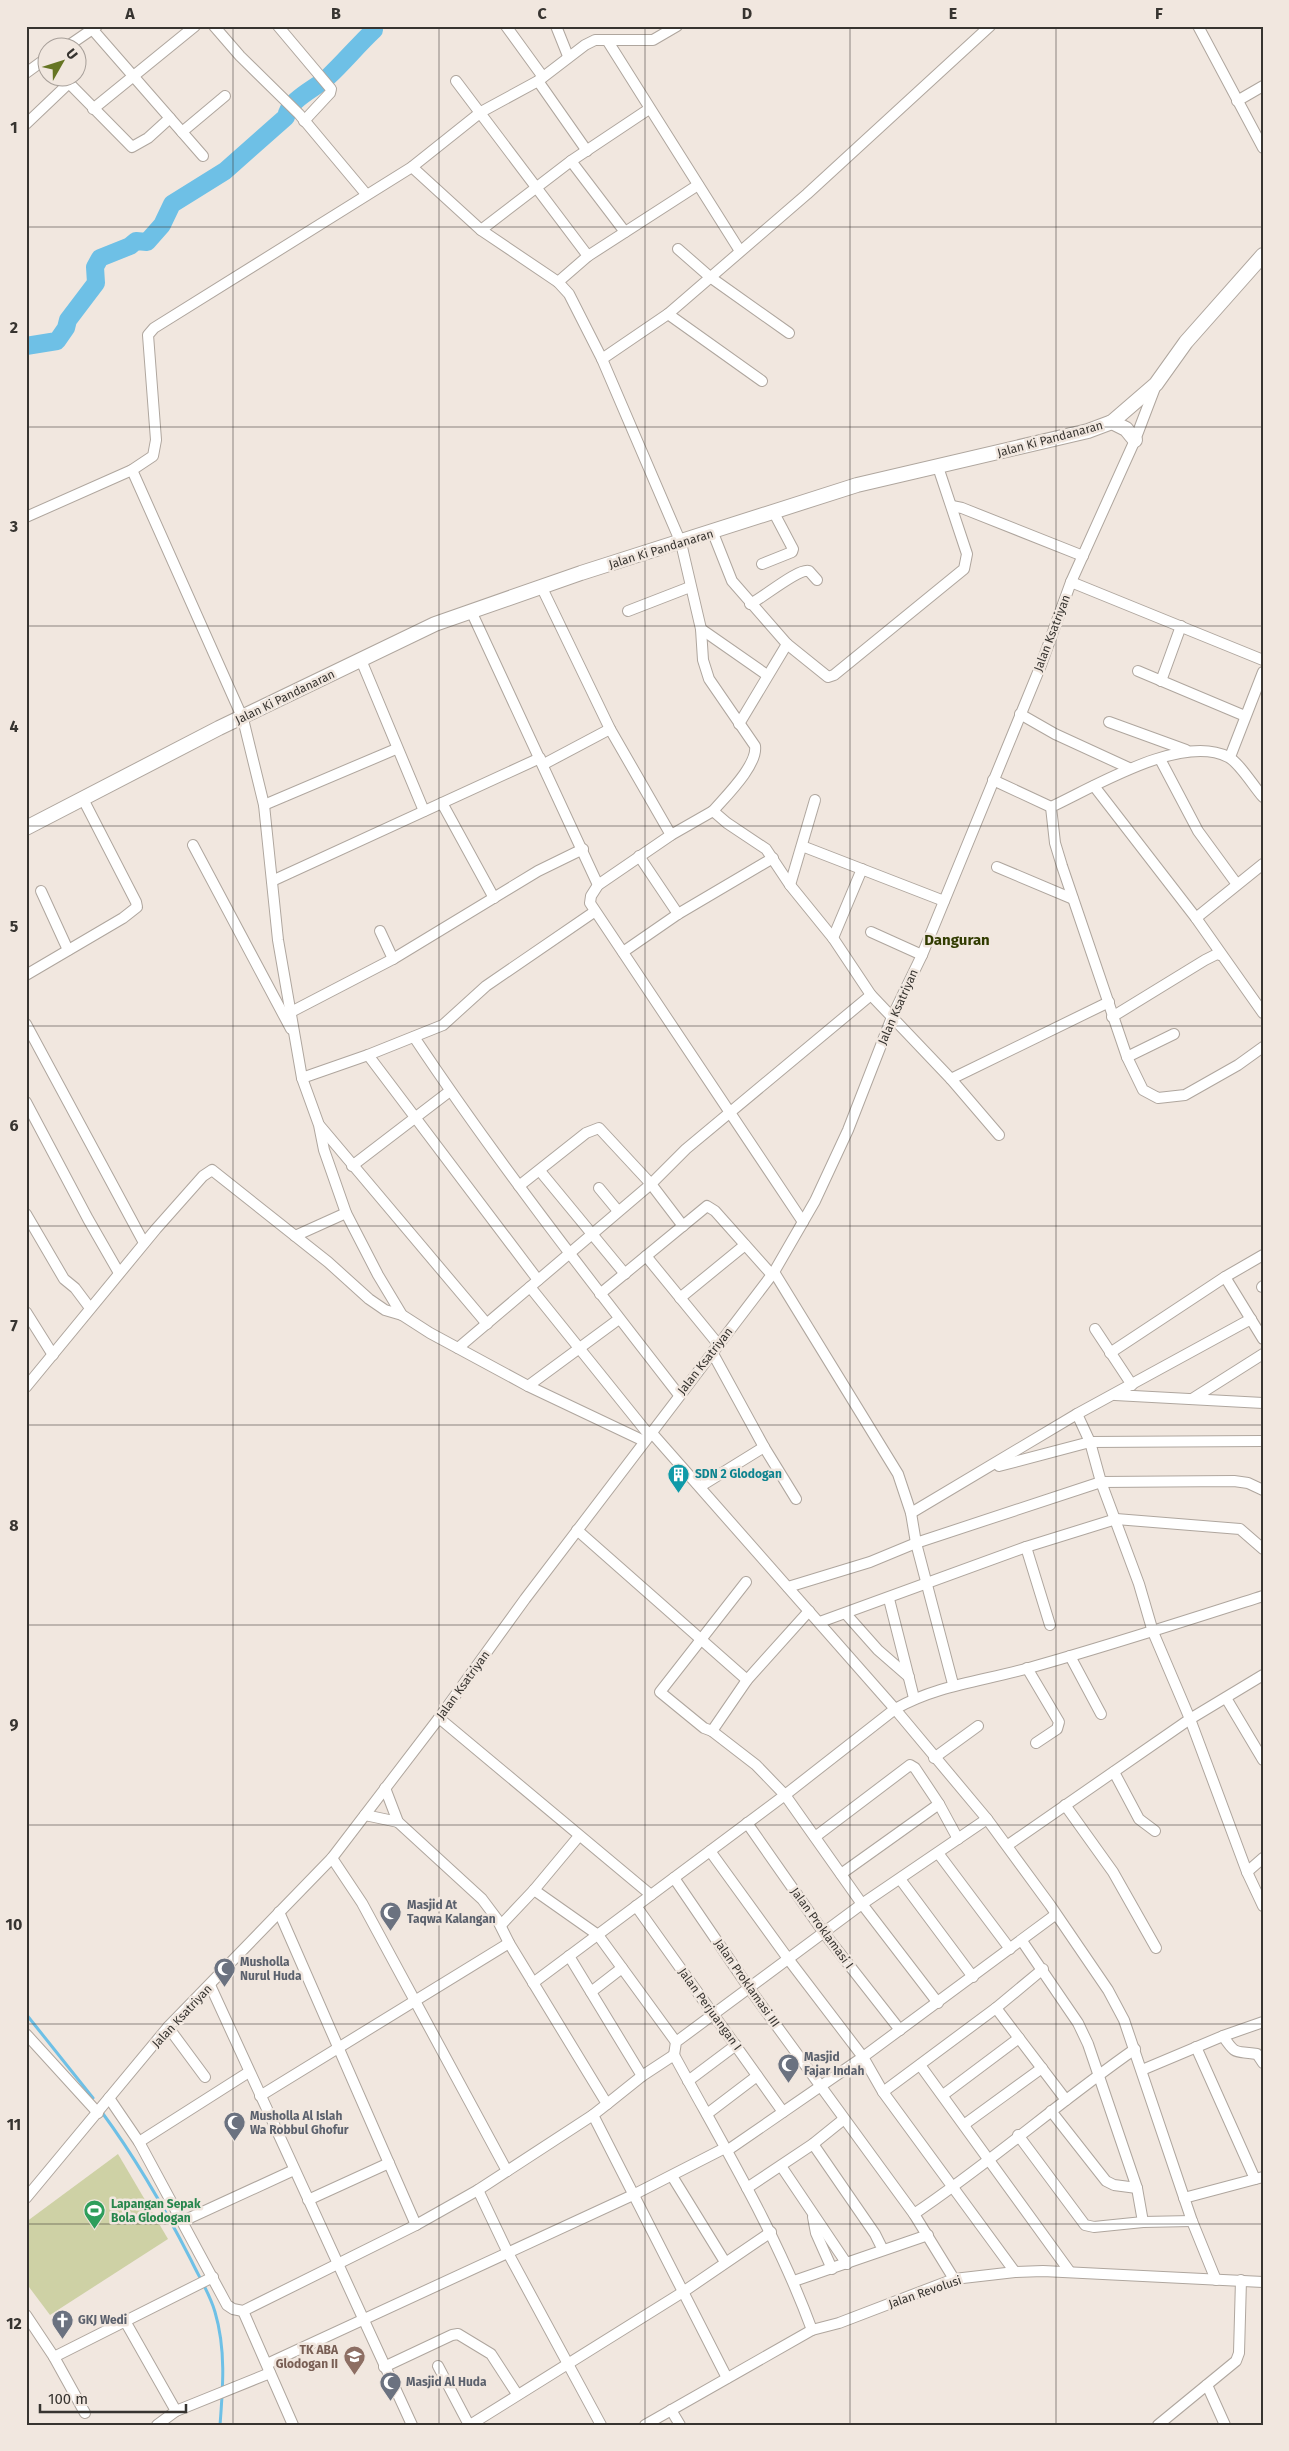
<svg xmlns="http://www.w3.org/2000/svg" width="1289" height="2451" viewBox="0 0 1289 2451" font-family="'Fira Sans',sans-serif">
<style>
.grass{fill:#ced1a5}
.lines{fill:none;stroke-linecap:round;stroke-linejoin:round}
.stream{stroke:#6ec0e6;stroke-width:3}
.river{stroke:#6ec0e6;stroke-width:18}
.minor-casing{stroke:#afa69e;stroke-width:12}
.major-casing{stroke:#afa69e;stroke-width:16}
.minor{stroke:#fff;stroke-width:10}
.major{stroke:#fff;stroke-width:14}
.grid{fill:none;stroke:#373430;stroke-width:1;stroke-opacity:0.55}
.labels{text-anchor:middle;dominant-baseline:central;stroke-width:5;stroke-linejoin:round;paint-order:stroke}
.street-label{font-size:12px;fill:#373430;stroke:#f1e7df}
.culture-label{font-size:12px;font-weight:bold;fill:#0d838f;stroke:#f1e7df;text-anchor:start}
.worship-label{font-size:12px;font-weight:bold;fill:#5b616d;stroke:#f1e7df;text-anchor:start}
.leisure-label{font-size:12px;font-weight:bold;fill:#27864d;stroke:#f1e7df;text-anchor:start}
.education-label{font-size:12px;font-weight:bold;fill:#785e54;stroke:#f1e7df;text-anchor:end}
.quarter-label{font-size:15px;font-weight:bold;fill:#313b00;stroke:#f1e7df}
.neatline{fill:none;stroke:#373430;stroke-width:2}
.grid-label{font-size:16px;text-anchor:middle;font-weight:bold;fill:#373430}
</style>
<rect width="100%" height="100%" fill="#f1e7df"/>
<polygon class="grass" points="118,2154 168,2239 50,2315 26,2283 26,2222"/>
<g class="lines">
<g class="stream">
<polyline points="26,2014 93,2098"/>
<path d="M101 2111C135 2157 165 2209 191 2260 199 2277 210 2294 215 2312 226 2349 223 2387 220 2425"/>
</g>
<path class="river" d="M26 346 57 341 66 328 68 320 96 283 95 267 100 258 130 246 136 241 147 242 162 225 172 204 225 171 286 117C289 99 315 89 328 77 344 62 358 45 374 30"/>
<defs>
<g id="minor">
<polyline points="214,26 240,56 299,114 366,194"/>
<polyline points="278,26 331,89 330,93 304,121"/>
<polyline points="506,26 543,77"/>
<polyline points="556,26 568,56"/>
<polyline points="1198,26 1263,148"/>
<polyline points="93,30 203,156"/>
<polyline points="607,40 740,251"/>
<polyline points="65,48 97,26"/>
<polyline points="26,73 48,57"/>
<polyline points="64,78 132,147 148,138 170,118"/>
<polyline points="456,81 588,256"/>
<polyline points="538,81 587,151"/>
<polyline points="1237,101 1263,86"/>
<polyline points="93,109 195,26"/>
<polyline points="26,124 68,84"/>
<polyline points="182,132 225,96"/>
<polyline points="571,161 625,232"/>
<path d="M412 167 481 230 558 282 569 294 602 359 681 543 701 629 703 660 709 679 755 746C758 765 725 797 713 811L727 823 766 849 790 885 833 938 871 995 951 1079 999 1135"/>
<polyline points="481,230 571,161 649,109"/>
<polyline points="678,249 710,277 789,333"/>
<polyline points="558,282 588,256 698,185"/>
<polyline points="668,314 762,381"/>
<polyline points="602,359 668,314 807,194 990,26"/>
<polyline points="132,470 243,719 264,805 278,940 302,1078 319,1125 324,1150 346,1213 378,1275 402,1315 430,1333 528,1386 644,1441"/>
<polyline points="952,506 962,508 1083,556"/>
<polyline points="26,517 132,470 153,456 156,440 148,335 154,328 412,167 481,112 538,81 585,45 595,40 653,40 677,26"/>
<polyline points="713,533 732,581 787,644 739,724"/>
<polyline points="762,564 792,552 793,549 773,511"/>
<polyline points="1071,582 1263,660"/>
<polyline points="542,588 610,729 671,835"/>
<path d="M750 604C763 598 798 568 809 571L817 580"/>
<polyline points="471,611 598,885"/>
<polyline points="628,611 690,587"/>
<polyline points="701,629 767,675"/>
<polyline points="787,644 828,677 834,675 964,569 967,554 938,467"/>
<polyline points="361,660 424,811"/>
<polyline points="1138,671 1245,716"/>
<polyline points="1161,681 1181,626"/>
<polyline points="1020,714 1055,734 1129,768"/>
<polyline points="1109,722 1186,750"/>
<polyline points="1230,757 1263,672"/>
<polyline points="1160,759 1198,831 1236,883"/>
<polyline points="544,764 610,729"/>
<polyline points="993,780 1051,807"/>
<polyline points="1094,786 1196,918 1263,1013"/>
<path d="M1263 797C1254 787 1239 762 1228 757 1182 733 1094 787 1051 807L1055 843 1062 866 1127 1057 1143 1090 1158 1098 1185 1095 1238 1065 1263 1047"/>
<polyline points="442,803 494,898"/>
<polyline points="264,805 396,749"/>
<polyline points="713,811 671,835 598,885 591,896 590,903 803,1222"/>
<polyline points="193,845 291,1029"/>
<polyline points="802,846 944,901"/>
<polyline points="639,856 678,914"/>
<polyline points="997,867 1073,899"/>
<polyline points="272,881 540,758"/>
<polyline points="790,885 815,800"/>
<polyline points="41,891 68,950"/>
<polyline points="1196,918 1263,864"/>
<polyline points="380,931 393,959"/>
<polyline points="871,932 922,955"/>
<polyline points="833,938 862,869"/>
<polyline points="623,952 678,914 773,858"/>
<polyline points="26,975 123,918 137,907 136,902 83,799"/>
<polyline points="291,1012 393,959 538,871 583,849"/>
<polyline points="1112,1017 1205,960 1217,954 1220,955"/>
<polyline points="26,1024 144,1243"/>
<path d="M414 1037C496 1160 588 1278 679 1395"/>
<polyline points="368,1055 538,1280"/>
<polyline points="1127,1057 1174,1034"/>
<polyline points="302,1078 368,1055 443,1025 486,986 594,912"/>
<polyline points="951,1079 1109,1002"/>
<polyline points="26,1102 88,1219 119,1273"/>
<polyline points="320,1126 487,1324"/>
<polyline points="352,1166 450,1091"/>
<polyline points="540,1171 625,1274"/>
<polyline points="519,1186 586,1133 599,1128 651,1184 683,1226"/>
<polyline points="599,1188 618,1211"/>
<polyline points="26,1214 64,1279 75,1288 90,1308"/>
<polyline points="295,1236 346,1213"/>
<polyline points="646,1256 718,1344"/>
<polyline points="774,1272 898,1474 911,1513 916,1543 953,1684"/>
<polyline points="1225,1277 1263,1339"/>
<polyline points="1262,1287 1263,1286"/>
<polyline points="600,1294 707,1206 715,1211 772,1275"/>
<polyline points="680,1298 745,1245"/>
<polyline points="26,1312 53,1355"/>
<polyline points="1095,1329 1132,1385"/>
<polyline points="458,1348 530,1287"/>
<polyline points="712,1352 764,1447 796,1499"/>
<polyline points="1110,1353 1225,1277 1263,1255"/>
<polyline points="528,1386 619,1319"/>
<polyline points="26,1387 156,1229 203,1176 212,1170 328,1262 369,1299 385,1310 402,1315"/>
<polyline points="1115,1395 1263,1403"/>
<polyline points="1192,1399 1263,1354"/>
<polyline points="1077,1414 1090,1442 1101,1482 1139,1584 1153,1632 1190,1719 1247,1872 1263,1906"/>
<polyline points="651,1432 895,1709 987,1819 1050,1905 1108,1990 1124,2020 1192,2221 1216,2280"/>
<polyline points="649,1435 530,1287 651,1184 686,1149 871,995"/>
<polyline points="999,1466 1090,1442 1263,1441"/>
<polyline points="701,1486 764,1447"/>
<polyline points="911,1513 1077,1414 1251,1319"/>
<polyline points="577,1530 747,1680"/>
<polyline points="1026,1547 1050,1625"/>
<polyline points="746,1582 660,1692 704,1728 712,1731 747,1680 809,1611"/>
<polyline points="788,1587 870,1562 916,1543 1101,1482 1234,1481 1248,1483 1263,1490"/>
<polyline points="889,1599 914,1698"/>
<polyline points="846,1614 878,1650 909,1677"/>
<polyline points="820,1622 1026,1547 1116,1519 1240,1529 1263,1549"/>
<polyline points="1070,1656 1101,1714"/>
<polyline points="1027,1668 1059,1722 1057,1729 1036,1743"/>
<polyline points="1226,1698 1263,1760"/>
<polyline points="439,1718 651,1895"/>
<polyline points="712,1731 756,1765 785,1795 862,1904 938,2003"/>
<polyline points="934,1758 978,1726"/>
<polyline points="1114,1772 1139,1819 1155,1831"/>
<polyline points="385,1788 398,1822 482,1899 497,1919 509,1943 607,2104 593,2115 727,2378"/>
<polyline points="1065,1805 1113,1872 1156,1948"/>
<polyline points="365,1815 398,1822"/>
<polyline points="747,1823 824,1933 900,2030"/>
<polyline points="815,1837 910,1765 915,1768 939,1804 958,1839"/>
<polyline points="1008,1845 1190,1719 1263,1675"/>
<polyline points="710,1851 789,1960 863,2057 883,2092 1015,2272"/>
<polyline points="938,1853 1010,1949"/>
<polyline points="332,1858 362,1903 507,2171"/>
<polyline points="1247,1872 1263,1858"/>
<polyline points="841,1874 939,1804"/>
<polyline points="674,1878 749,1988 914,2214 954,2279"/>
<polyline points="900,1879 973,1977"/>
<polyline points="534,1890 598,1935 676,2042"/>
<polyline points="636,1906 783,2112"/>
<polyline points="279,1912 416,2225"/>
<polyline points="501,1925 534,1890 579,1836"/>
<polyline points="1022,1941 1078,2023 1088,2044 1137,2188 1143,2222"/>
<polyline points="569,1956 642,2076"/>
<path d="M533 1983 785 1795 895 1709C937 1685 983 1681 1029 1668 1108 1646 1185 1621 1263 1596"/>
<polyline points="210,1985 412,2425"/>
<polyline points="591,1992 622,1968"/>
<polyline points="996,2008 1066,2100"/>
<polyline points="168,2027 205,2077"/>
<polyline points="26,2034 98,2113"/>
<path d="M1223 2036C1237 2057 1235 2050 1257 2054L1263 2063"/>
<polyline points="1196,2047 1255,2179"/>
<polyline points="674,2055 676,2042 862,1904 987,1819"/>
<polyline points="920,2065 1070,2272"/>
<polyline points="1142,2070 1223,2036 1263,2022"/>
<polyline points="688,2081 736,2045"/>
<polyline points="883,2092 996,2008 1043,1969"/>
<polyline points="943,2095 1019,2038"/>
<polyline points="260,2096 509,1943"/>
<polyline points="109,2098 139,2142 227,2305 233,2309 243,2311 416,2225 478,2190 593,2115"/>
<path d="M607 2104 642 2076 674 2055C724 2147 776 2232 812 2330"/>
<polyline points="1051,2111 1106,2181 1114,2185 1137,2188"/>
<polyline points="707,2114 757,2076"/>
<polyline points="965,2124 1042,2068"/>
<polyline points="1018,2135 1085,2225 1094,2227 1143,2222 1192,2221"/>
<polyline points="139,2142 249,2072"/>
<polyline points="813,2144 875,2234 883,2250"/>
<polyline points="728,2150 863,2057 1055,1915"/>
<polyline points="781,2166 847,2264"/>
<polyline points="672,2176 725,2262"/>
<polyline points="747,2188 813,2144 844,2119"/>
<polyline points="478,2190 508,2253 601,2425"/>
<polyline points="26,2198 168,2027 332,1858 439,1718 525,1599 774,1272 815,1201 848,1130 892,1017 922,955 1041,665 1071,582 1135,440 1156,385"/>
<polyline points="1184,2198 1263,2177"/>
<polyline points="308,2200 389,2163"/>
<path d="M914 2214C990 2163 1059 2102 1135 2049"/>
<polyline points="813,2217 816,2233 832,2269"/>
<polyline points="183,2221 294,2170"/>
<polyline points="794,2281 928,2235"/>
<polyline points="243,2311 293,2425"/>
<polyline points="26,2315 54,2357 85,2413"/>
<polyline points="125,2321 176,2411"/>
<polyline points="54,2357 213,2277"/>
<polyline points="267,2364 633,2195 725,2148"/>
<polyline points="438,2366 469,2425"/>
<polyline points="384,2367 452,2335 458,2334 491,2354 517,2394"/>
<polyline points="1207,2385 1225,2425"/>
<polyline points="671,2410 680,2425"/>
<polyline points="157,2425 176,2411 270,2373"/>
<polyline points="470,2425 683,2292 771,2232"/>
<polyline points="645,2425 812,2330 839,2323 954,2279 1015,2272 1043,2271 1263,2282"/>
<polyline points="1158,2425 1236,2361 1239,2353 1241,2280"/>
</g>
<g id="major">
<polyline points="1112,422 1126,429 1135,440"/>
<polyline points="26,828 219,728 435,624 581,573 857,485 1088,431 1112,422 1156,384 1186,342 1263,255"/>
</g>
</defs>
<use href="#minor" class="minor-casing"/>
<use href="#major" class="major-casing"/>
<use href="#minor" class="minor"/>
<use href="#major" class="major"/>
</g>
<path class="grid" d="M233 26V2425M439 26V2425M645 26V2425M850 26V2425M1056 26V2425M26 227H1263M26 427H1263M26 626H1263M26 826H1263M26 1026H1263M26 1226H1263M26 1425H1263M26 1625H1263M26 1825H1263M26 2024H1263M26 2224H1263"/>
<defs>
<symbol id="building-pin" viewBox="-11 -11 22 30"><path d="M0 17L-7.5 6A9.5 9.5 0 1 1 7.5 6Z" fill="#0f9aa8" stroke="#f1e7df"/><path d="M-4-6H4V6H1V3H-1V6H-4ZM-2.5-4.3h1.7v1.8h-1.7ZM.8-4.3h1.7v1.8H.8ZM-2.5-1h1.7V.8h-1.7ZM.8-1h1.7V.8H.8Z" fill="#fff"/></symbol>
<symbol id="mosque-pin" viewBox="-11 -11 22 30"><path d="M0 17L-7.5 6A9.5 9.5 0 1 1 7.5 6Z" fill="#6b7280" stroke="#f1e7df"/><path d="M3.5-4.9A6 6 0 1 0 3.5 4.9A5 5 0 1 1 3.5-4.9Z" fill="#fff"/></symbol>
<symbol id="stadium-pin" viewBox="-11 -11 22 30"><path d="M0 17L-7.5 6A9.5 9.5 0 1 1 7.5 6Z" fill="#2e9e5b" stroke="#f1e7df"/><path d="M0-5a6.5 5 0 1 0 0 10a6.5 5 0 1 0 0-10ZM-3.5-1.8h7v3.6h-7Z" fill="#fff"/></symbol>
<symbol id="church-pin" viewBox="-11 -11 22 30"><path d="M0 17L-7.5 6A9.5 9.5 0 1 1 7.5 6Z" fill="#6b7280" stroke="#f1e7df"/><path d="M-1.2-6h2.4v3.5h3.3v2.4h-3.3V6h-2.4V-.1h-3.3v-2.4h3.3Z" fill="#fff"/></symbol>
<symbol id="school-pin" viewBox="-11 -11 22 30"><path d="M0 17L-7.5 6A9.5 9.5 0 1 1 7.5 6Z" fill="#8d6e63" stroke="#f1e7df"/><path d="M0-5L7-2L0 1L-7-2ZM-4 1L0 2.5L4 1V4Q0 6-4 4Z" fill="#fff"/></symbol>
</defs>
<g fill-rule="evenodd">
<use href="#building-pin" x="666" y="1462" width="25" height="34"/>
<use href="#mosque-pin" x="378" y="1900" width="25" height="34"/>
<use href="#mosque-pin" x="212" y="1956" width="25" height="34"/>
<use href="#mosque-pin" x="776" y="2052" width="25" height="34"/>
<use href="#mosque-pin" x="222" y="2110" width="25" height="34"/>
<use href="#stadium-pin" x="82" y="2198" width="25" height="34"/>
<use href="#church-pin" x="50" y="2308" width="25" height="34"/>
<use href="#school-pin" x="342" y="2344" width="25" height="34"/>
<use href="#mosque-pin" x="378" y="2370" width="25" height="34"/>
</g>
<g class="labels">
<g class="street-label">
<text transform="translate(1050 439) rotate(-15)">Jalan Ki Pandanaran</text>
<text transform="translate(661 549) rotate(-17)">Jalan Ki Pandanaran</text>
<text transform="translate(1052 633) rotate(-69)">Jalan Ksatriyan</text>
<text transform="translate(285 697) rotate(-26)">Jalan Ki Pandanaran</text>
<text transform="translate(898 1007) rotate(-66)">Jalan Ksatriyan</text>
<text transform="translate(705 1361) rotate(-52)">Jalan Ksatriyan</text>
<text transform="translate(463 1685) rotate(-54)">Jalan Ksatriyan</text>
<text transform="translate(822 1928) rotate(54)">Jalan Proklamasi I</text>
<text transform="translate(747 1983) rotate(55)">Jalan Proklamasi III</text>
<text transform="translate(710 2009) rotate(54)">Jalan Perjuangan I</text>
<text transform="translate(182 2016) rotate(-47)">Jalan Ksatriyan</text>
<text transform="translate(925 2292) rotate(-19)">Jalan Revolusi</text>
</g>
<g class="culture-label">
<text x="695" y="1474">SDN 2 Glodogan</text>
</g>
<g class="worship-label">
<text x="407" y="1905">Masjid At<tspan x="407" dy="14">Taqwa Kalangan</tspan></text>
<text x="240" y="1962">Musholla<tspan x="240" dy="14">Nurul Huda</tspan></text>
<text x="804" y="2057">Masjid<tspan x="804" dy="14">Fajar Indah</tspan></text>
<text x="250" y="2116">Musholla Al Islah<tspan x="250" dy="14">Wa Robbul Ghofur</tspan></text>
<text x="78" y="2320">GKJ Wedi</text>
<text x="406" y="2382">Masjid Al Huda</text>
</g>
<g class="leisure-label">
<text x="111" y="2204">Lapangan Sepak<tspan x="111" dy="14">Bola Glodogan</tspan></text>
</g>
<g class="education-label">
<text x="338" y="2350">TK ABA<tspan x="338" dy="14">Glodogan II</tspan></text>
</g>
<g class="quarter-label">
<text x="957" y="940">Danguran</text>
</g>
</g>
<rect width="1289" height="2451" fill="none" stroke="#f1e7df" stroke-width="55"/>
<g transform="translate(62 62) rotate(51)"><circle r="24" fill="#f1e7df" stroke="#a79f99"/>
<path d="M0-4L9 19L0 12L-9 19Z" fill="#667523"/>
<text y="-8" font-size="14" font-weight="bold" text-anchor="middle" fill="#373430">U</text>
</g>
<path d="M40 2404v8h146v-8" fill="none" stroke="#373430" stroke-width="2.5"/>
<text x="48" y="2404" font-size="15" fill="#373430" stroke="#f1e7df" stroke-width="4" paint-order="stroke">100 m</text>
<rect x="28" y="28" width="1234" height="2396" class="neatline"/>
<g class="grid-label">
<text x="130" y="19">A</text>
<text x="336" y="19">B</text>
<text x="542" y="19">C</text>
<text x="747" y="19">D</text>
<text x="953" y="19">E</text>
<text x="1159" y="19">F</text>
<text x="14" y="133">1</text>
<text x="14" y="333">2</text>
<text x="14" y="532">3</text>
<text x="14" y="732">4</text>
<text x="14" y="932">5</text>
<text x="14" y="1131">6</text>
<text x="14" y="1331">7</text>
<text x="14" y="1531">8</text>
<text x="14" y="1730">9</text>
<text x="14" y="1930">10</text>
<text x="14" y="2130">11</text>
<text x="14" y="2329">12</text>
</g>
</svg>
